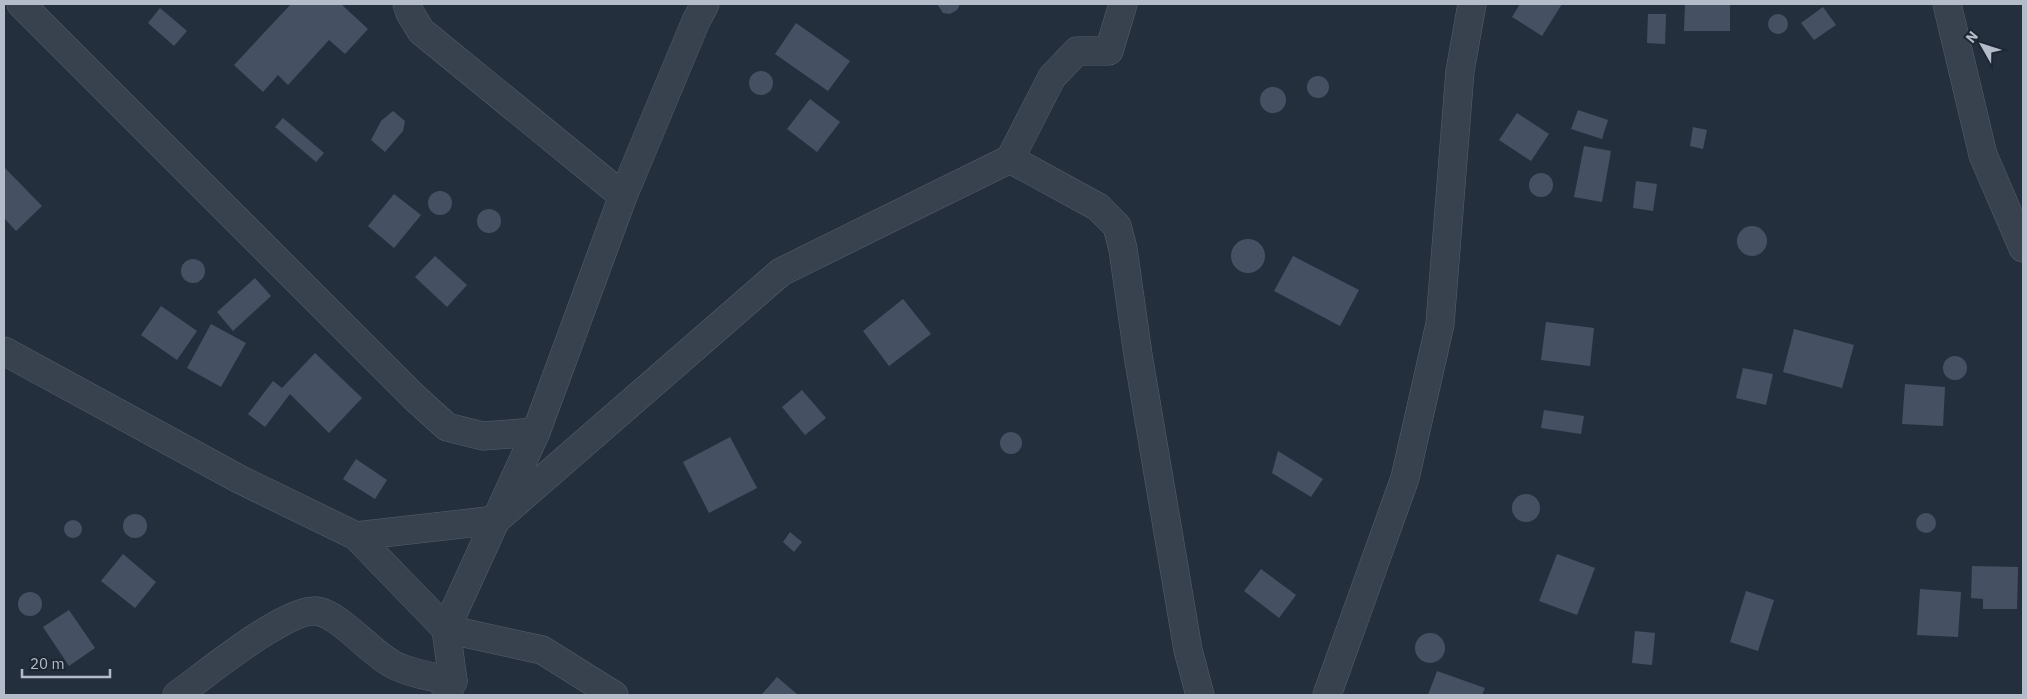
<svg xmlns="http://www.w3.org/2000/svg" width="2027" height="699" viewBox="0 0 2027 699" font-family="'IBM Plex Sans',sans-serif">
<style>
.building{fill:#455162}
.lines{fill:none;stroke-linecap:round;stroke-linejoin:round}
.minor-casing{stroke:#565f6c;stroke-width:29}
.minor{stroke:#38414e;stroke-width:28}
</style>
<rect width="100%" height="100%" fill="#242f3e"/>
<g class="building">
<polygon points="291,4 341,4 368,29 345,54 329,40 288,85 278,75 263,92 234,65"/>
<polygon points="937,4 960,4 957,10 950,14 943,13"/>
<polygon points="1520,4 1562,4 1542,36 1512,17"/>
<polygon points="1685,4 1730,4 1730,31 1684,31"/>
<polygon points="1823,7 1836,25 1814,40 1801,23"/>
<polygon points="160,8 187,31 174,46 148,23"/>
<polygon points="1648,14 1666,14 1665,44 1647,43"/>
<circle cx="1778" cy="24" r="10"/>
<polygon points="796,23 850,61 828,91 775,54"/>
<circle cx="761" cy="83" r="12"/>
<circle cx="1318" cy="87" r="11"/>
<circle cx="1273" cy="100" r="13"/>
<polygon points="810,99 840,122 817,152 787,129"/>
<polygon points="1578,110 1608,120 1602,139 1571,129"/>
<polygon points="393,111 405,121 403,131 385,152 371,140 381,121"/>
<polygon points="1517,113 1549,134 1531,161 1499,140"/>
<polygon points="283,118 324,153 316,162 275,127"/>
<polygon points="1693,127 1707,130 1703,149 1690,146"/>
<polygon points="1584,146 1611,151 1602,202 1574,197"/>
<polygon points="4,167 42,206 16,231 4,218"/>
<circle cx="1541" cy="185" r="12"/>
<polygon points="1636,181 1657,184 1653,211 1633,208"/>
<circle cx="440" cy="203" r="12"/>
<polygon points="394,194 421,215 394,248 368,226"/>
<circle cx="489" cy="221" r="12"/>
<circle cx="1752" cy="241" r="15"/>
<circle cx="1248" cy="256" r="17"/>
<polygon points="435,256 467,285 447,307 415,277"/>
<polygon points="1293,256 1359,290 1340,326 1274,291"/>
<circle cx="193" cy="271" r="12"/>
<polygon points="255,278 271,296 233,331 217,312"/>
<polygon points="903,299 931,334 889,366 863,331"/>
<polygon points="161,306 197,331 177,360 141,335"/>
<polygon points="1546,322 1594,328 1590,366 1541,360"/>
<polygon points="211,324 246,343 221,387 187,368"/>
<polygon points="1794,329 1854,345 1842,388 1783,372"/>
<polygon points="315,353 362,398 329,433 290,394 265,427 248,414 273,381 282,388"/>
<circle cx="1955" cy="368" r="12"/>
<polygon points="1743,368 1773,374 1766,405 1736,398"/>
<polygon points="1905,384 1945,387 1943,426 1902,424"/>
<polygon points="802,390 826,418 805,435 782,407"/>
<polygon points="1544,410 1584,416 1581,434 1541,428"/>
<circle cx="1011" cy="443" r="11"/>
<polygon points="730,437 757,488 709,513 683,462"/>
<polygon points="1278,451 1323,479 1311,497 1272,473"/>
<polygon points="356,459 387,480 375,499 343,479"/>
<circle cx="1526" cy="508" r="14"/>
<circle cx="1926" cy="523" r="10"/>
<circle cx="135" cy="526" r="12"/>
<circle cx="73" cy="529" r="9"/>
<polygon points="790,532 802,542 794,552 783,542"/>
<polygon points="123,554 156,582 135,608 101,581"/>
<polygon points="1557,554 1595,568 1577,615 1539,601"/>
<polygon points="1972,566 2018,567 2017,609 1983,609 1983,599 1971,598"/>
<polygon points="1261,569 1296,595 1279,618 1244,591"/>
<polygon points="1920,589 1961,592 1958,637 1917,635"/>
<polygon points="1746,591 1774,600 1758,651 1730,642"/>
<circle cx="30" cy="604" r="12"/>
<polygon points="69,610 95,648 69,666 43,627"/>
<polygon points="1635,631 1655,633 1652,665 1632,663"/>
<circle cx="1430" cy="648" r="15"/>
<polygon points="1437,671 1485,688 1482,695 1428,695"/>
<polygon points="777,677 798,695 761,695"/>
</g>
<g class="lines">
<defs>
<g id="minor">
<polyline points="21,4 415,398 447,427 483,436 536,432"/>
<polyline points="407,4 410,13 421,31 623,196"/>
<polyline points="1947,4 1983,155 2023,248"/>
<polyline points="1010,159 1098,207 1117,226 1123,249 1138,355 1188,650 1200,695"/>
<polyline points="4,351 239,479 356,536 446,629 542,650 614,695"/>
<polyline points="356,536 496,520 781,272 1010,159 1052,77 1077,51 1109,51 1123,4"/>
<path d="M177 695C204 676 286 608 316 611 339 613 371 654 394 665 412 674 434 677 453 681"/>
<polyline points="446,695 453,681 446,629 536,432 623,196 696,21 705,4"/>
<polyline points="1327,695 1405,478 1440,324 1460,71 1472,4"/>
</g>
</defs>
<use href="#minor" class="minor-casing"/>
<use href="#minor" class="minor"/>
</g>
<rect width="2027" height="699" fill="none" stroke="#b4bcc9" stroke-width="10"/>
<g transform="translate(1982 45) rotate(309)" stroke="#1d2633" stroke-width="4" paint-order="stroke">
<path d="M0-4L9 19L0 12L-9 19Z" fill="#b4bcc9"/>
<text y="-8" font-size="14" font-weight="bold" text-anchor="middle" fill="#b4bcc9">N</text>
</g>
<path d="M22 669v8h88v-8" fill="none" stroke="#b4bcc9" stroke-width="2.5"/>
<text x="30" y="669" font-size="15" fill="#b4bcc9" stroke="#1d2633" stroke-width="4" paint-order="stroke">20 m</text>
</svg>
